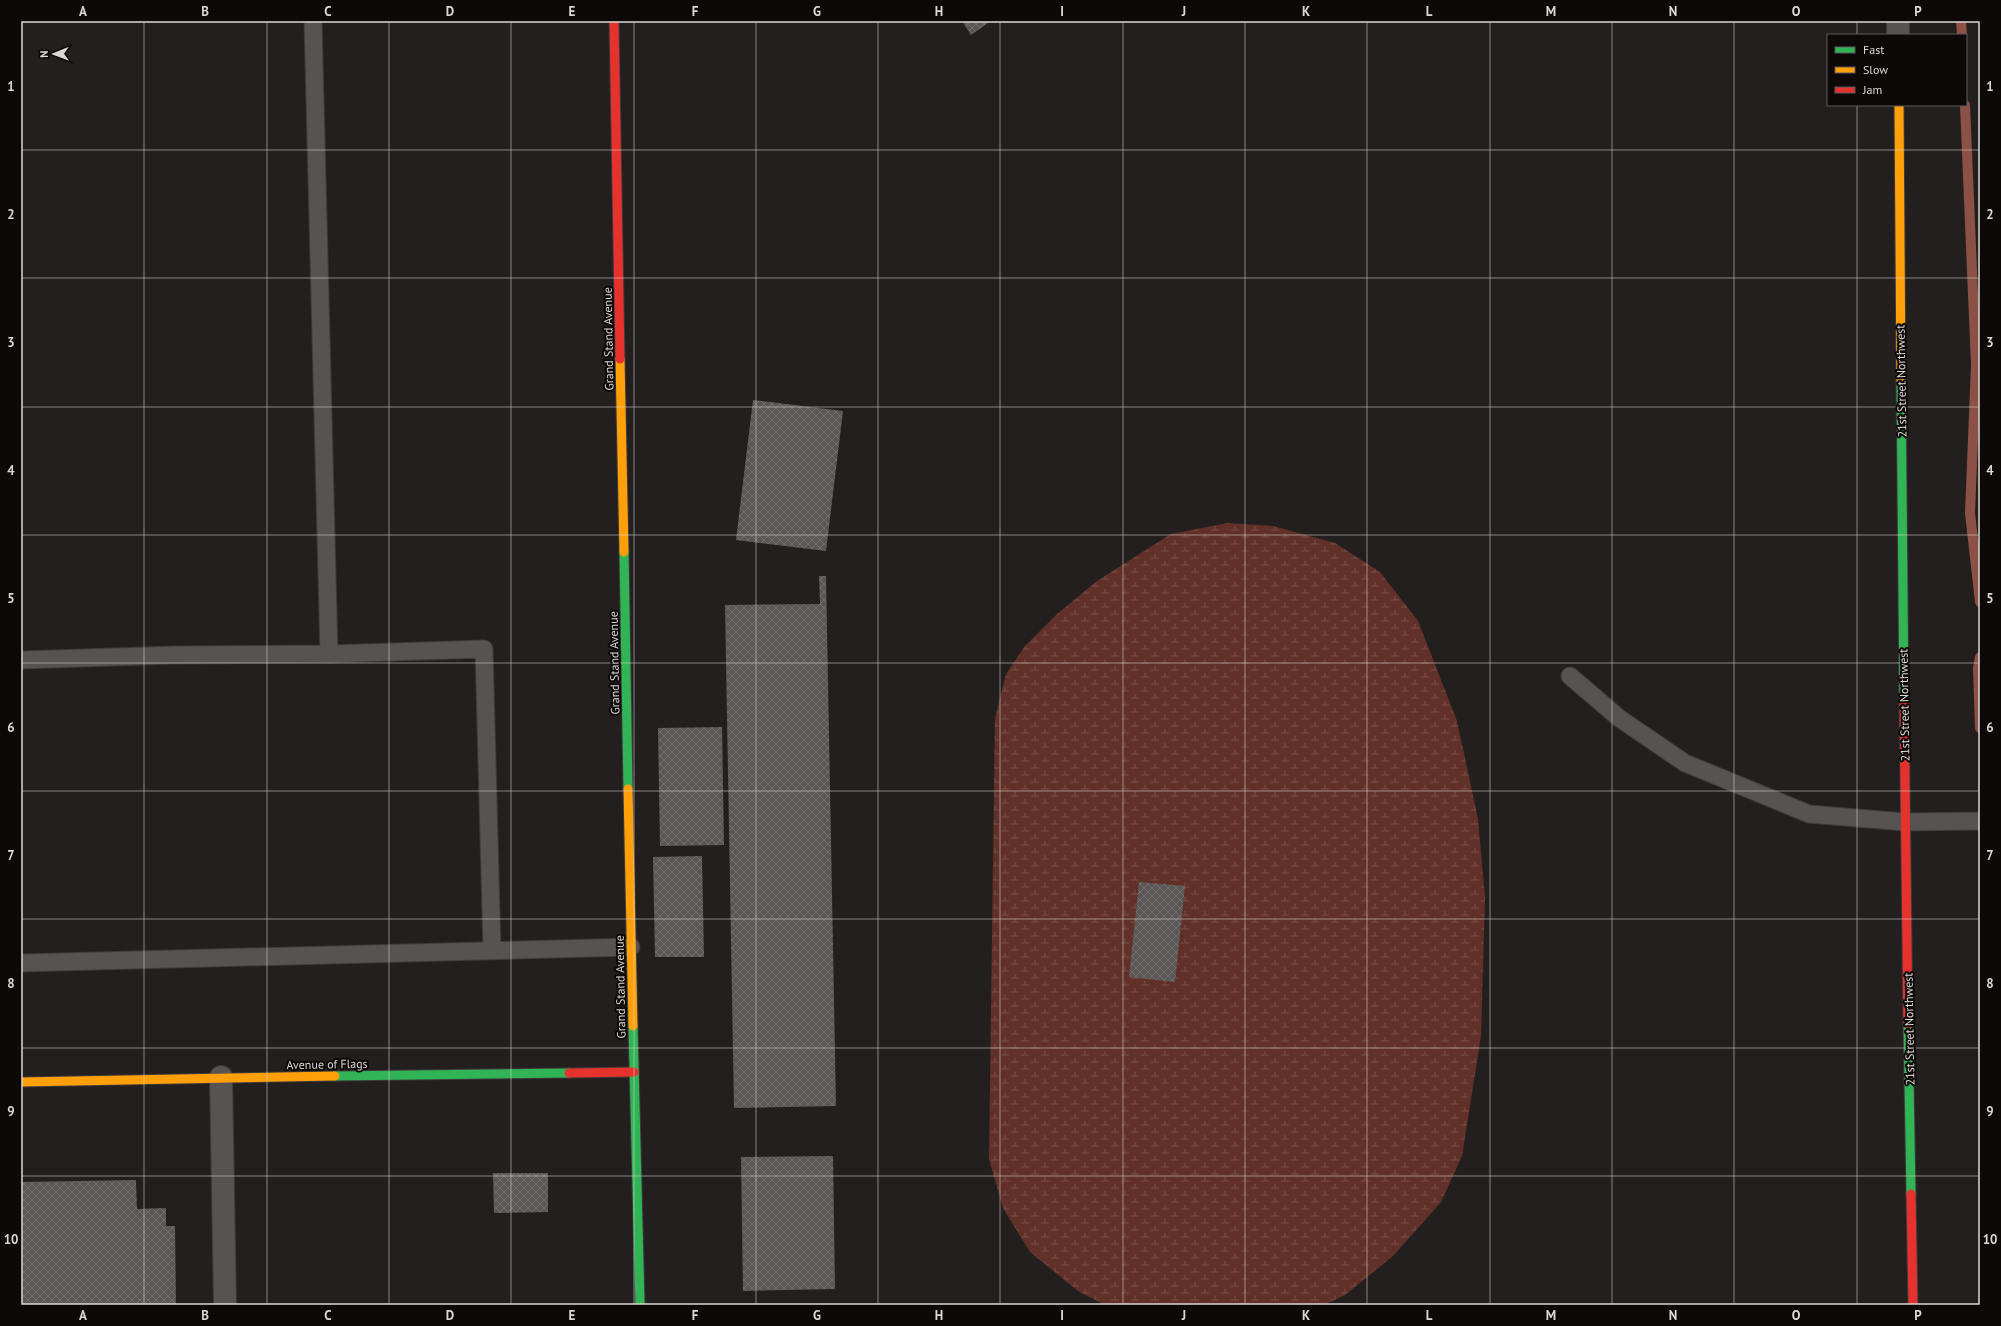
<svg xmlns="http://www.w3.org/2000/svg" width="2001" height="1326" viewBox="0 0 2001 1326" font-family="'PT Sans',sans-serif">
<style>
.wetland{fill:url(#wetland-marsh)}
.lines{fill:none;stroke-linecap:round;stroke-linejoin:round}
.stream{stroke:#8b5145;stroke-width:10}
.building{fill:url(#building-cross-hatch)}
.lane-casing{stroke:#3f3a3a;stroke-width:19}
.street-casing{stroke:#3f3a3a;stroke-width:24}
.fast-casing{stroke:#3f3a3a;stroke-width:11}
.slow-casing{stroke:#3f3a3a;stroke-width:11}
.jam-casing{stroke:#3f3a3a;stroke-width:11}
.lane{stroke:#565352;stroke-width:17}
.street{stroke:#565352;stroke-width:22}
.fast{stroke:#30b455;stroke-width:9}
.slow{stroke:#ff9f0a;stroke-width:9}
.jam{stroke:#e5322d;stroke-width:9}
.grid{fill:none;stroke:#ddd7d5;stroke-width:1;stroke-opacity:0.55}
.labels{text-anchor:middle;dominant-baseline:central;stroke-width:4;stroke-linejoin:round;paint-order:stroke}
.street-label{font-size:12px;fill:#ddd7d5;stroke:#0d0908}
.neatline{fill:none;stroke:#ddd7d5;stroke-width:1.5}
.grid-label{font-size:13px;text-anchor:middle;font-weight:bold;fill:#ddd7d5}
</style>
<defs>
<pattern id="wetland-marsh" width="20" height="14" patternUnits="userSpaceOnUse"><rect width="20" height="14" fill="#613129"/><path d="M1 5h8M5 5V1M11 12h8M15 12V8" fill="none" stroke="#774e47"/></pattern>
<pattern id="building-cross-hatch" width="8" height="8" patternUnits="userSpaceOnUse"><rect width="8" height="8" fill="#5b5757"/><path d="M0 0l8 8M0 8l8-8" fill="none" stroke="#726e6e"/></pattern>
</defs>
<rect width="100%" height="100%" fill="#241f1f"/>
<polygon class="wetland" points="1228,523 1273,526 1335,543 1380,572 1418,621 1457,721 1478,819 1485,897 1481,1036 1462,1156 1441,1202 1393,1256 1345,1295 1324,1305 1105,1305 1078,1291 1030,1252 1003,1208 989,1159 995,718 1006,674 1025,646 1056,615 1097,581 1171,534"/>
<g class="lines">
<g class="stream">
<polyline points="1961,21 1962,35"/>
<polyline points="1965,105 1976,365 1970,513 1980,602"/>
<polyline points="1980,657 1978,668 1980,728"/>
</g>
</g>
<g class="building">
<polygon points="962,21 991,21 971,35"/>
<polygon points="753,400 843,411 826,551 736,540"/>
<polygon points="819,576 826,576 836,1106 734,1108 725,605 820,604"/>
<polygon points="722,727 724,845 660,846 658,728"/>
<polygon points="702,856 704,957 655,957 653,857"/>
<polygon points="1139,882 1185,886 1175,982 1129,977"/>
<polygon points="833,1156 835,1289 743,1291 741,1157"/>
<polygon points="493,1173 548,1173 548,1212 494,1213"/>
<polygon points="136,1180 137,1209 166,1208 166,1226 175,1226 176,1305 21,1305 21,1182"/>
</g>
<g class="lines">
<defs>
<g id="lane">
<polyline points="313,21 329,654"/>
<polyline points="21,660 174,655 329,654 484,649 492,950"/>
<polyline points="1570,676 1619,718 1685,763 1809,814 1905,822 1980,821"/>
<polyline points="21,963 631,947"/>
</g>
<g id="street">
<polyline points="1898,21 1898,35"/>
<polyline points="221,1077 225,1305"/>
</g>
<g id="fast">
<polyline points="1901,379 1904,701"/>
<polyline points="624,552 628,789"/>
<polyline points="1908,1024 1911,1194"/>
<polyline points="633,1026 640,1305"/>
<polyline points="335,1076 569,1073"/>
</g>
<g id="slow">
<polyline points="1899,105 1901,379"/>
<polyline points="620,359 624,552"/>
<polyline points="628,789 633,1026"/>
<polyline points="21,1082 335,1076"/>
</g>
<g id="jam">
<polyline points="614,21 620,359"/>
<polyline points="1904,701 1908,1024"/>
<polyline points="569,1073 634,1072"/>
<polyline points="1911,1194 1913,1305"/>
</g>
</defs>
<use href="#lane" class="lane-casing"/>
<use href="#street" class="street-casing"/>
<use href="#fast" class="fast-casing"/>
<use href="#slow" class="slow-casing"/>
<use href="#jam" class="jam-casing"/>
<use href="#lane" class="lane"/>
<use href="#street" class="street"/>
<use href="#fast" class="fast"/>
<use href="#slow" class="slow"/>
<use href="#jam" class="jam"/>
</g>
<path class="grid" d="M144 21V1305M267 21V1305M389 21V1305M511 21V1305M634 21V1305M756 21V1305M878 21V1305M1000 21V1305M1123 21V1305M1245 21V1305M1367 21V1305M1490 21V1305M1612 21V1305M1734 21V1305M1857 21V35M1857 105V1305M21 150H1980M21 278H1980M21 407H1980M21 535H1980M21 663H1980M21 791H1980M21 919H1980M21 1048H1980M21 1176H1980"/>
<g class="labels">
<g class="street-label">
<text transform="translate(608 339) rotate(-91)">Grand Stand Avenue</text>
<text transform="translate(1901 381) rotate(-91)">21st Street Northwest</text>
<text transform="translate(614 663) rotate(-91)">Grand Stand Avenue</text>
<text transform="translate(1904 705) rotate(-91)">21st Street Northwest</text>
<text transform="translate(620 987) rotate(-91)">Grand Stand Avenue</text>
<text transform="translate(1909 1029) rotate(-91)">21st Street Northwest</text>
<text transform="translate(327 1064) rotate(-1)">Avenue of Flags</text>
</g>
</g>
<rect width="2001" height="1326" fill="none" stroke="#0d0908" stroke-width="44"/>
<rect x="1827" y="34" width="140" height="72" fill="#0d0908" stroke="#605b5a"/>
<rect x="1835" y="47" width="20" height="6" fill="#30b455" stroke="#605b5a"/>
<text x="1863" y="54" font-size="12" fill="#ddd7d5">Fast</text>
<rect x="1835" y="67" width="20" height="6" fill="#ff9f0a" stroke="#605b5a"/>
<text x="1863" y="74" font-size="12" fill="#ddd7d5">Slow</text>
<rect x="1835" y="87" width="20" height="6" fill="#e5322d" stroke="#605b5a"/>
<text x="1863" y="94" font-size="12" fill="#ddd7d5">Jam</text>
<g transform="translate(54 54) rotate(269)" stroke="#0d0908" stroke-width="3" paint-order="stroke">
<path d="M0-3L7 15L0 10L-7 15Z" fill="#ddd7d5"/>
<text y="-6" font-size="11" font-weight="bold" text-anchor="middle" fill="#ddd7d5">N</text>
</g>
<rect x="22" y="22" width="1957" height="1282" class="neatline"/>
<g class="grid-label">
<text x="83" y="16">A</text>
<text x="205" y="16">B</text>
<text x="328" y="16">C</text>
<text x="450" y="16">D</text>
<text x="572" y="16">E</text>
<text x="695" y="16">F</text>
<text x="817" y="16">G</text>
<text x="939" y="16">H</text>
<text x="1062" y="16">I</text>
<text x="1184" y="16">J</text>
<text x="1306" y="16">K</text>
<text x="1429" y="16">L</text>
<text x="1551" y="16">M</text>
<text x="1673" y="16">N</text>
<text x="1796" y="16">O</text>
<text x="1918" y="16">P</text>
<text x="11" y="91">1</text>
<text x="1990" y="91">1</text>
<text x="11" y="219">2</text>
<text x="1990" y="219">2</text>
<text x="11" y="347">3</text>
<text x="1990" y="347">3</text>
<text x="11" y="475">4</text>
<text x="1990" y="475">4</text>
<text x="11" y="603">5</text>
<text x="1990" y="603">5</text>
<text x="11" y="732">6</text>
<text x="1990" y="732">6</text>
<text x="11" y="860">7</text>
<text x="1990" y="860">7</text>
<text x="11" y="988">8</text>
<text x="1990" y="988">8</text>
<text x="11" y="1116">9</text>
<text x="1990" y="1116">9</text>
<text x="11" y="1244">10</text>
<text x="1990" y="1244">10</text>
<text x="83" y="1320">A</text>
<text x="205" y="1320">B</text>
<text x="328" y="1320">C</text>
<text x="450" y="1320">D</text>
<text x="572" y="1320">E</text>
<text x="695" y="1320">F</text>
<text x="817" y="1320">G</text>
<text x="939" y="1320">H</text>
<text x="1062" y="1320">I</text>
<text x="1184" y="1320">J</text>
<text x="1306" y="1320">K</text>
<text x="1429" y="1320">L</text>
<text x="1551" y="1320">M</text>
<text x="1673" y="1320">N</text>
<text x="1796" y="1320">O</text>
<text x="1918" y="1320">P</text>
</g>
</svg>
